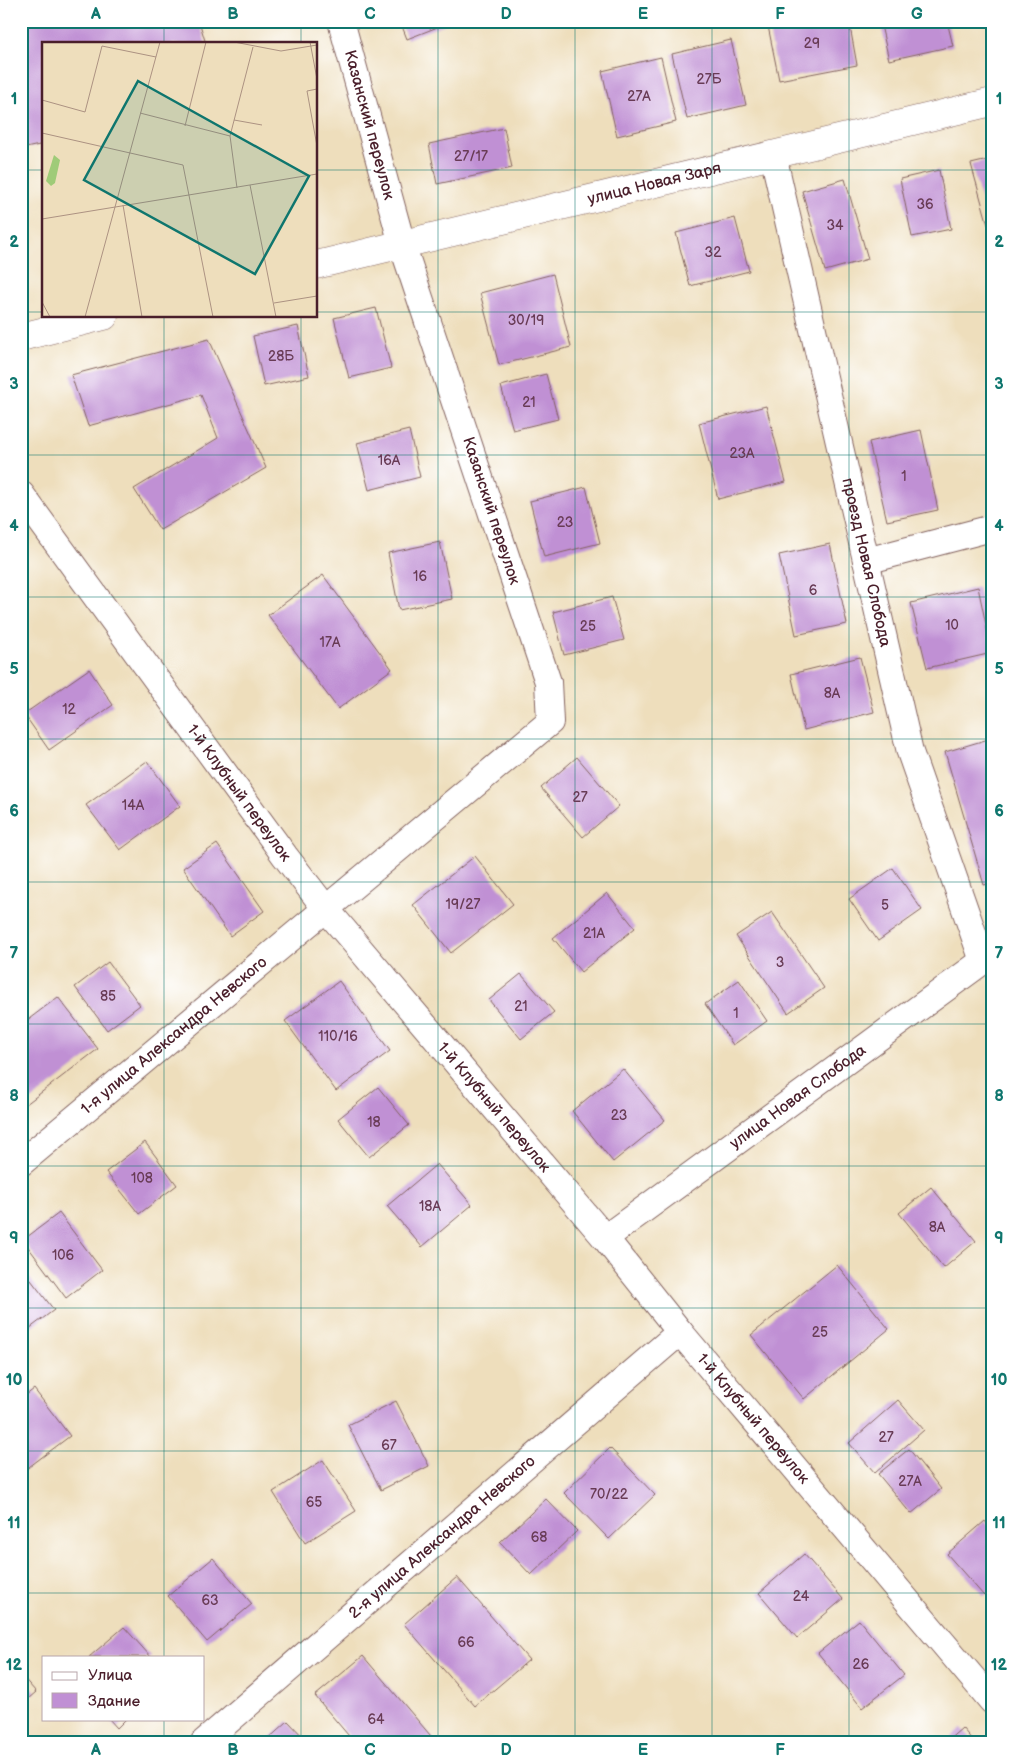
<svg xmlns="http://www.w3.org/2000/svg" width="1013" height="1763" viewBox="0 0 1013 1763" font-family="'Balsamiq Sans',sans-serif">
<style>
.building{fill:#c090d4}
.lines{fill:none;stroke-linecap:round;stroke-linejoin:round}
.street-casing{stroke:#83625e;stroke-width:28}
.primary-casing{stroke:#83625e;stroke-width:29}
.street{stroke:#fff;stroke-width:26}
.primary{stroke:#fff;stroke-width:28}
.grid{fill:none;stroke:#0f766e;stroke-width:1;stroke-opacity:0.55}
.labels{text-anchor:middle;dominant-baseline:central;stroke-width:5;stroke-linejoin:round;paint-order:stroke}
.number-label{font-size:14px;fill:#683b55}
.street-label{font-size:16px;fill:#4a1f2b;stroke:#fff}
.inset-road{fill:none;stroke:#ac9282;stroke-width:1}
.view{fill:#0f766e;fill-opacity:0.15;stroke:#0f766e;stroke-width:2.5}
.inset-edge{fill:none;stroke:#4a1f2b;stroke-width:2.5}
.neatline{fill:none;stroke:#0f766e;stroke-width:2}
.grid-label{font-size:16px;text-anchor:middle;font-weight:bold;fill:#0f766e}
</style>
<rect width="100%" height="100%" fill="#fff"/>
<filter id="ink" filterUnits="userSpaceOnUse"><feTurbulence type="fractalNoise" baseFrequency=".02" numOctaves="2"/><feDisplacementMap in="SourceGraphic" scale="10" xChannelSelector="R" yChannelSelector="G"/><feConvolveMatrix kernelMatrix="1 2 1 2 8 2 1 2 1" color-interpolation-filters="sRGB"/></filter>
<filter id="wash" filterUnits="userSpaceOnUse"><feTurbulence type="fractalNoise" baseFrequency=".0096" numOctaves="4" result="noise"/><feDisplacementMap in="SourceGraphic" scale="20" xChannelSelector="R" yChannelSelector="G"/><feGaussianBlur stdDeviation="1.12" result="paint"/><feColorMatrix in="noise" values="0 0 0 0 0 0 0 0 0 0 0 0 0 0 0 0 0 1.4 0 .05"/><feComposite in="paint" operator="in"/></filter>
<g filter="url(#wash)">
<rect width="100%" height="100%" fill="#eedebc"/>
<g id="blocks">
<g class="building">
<polygon points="35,21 199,21 206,44 44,44 44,144 21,149 21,25"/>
<polygon points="400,21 453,21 407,39"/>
<polygon points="767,21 849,21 857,65 779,80"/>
<polygon points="880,21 947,21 953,46 889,60"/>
<polygon points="731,40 746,105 687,119 672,54"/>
<polygon points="661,57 676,122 617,136 602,71"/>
<polygon points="504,128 512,168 437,184 429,144"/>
<polygon points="992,159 992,224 988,225 971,164"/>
<polygon points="939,170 951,229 912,237 900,179"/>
<polygon points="845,179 868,259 825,271 802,191"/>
<polygon points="735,218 749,271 690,286 676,233"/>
<polygon points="553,274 571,347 499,365 480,293"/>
<polygon points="376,308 391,368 349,378 334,318"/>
<polygon points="298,326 309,376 264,386 253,336"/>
<polygon points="209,339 266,468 160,530 134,489 218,438 201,395 88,426 71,375"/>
<polygon points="546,374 558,419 513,430 501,386"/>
<polygon points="766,406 786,482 718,499 699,423"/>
<polygon points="409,430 420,477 369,490 357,443"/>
<polygon points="921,430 938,510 887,521 869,442"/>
<polygon points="586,487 600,543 544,557 530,501"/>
<polygon points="440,542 452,599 399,610 388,553"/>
<polygon points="830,544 847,624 796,635 779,555"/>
<polygon points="323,575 392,669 338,709 268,615"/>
<polygon points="978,587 992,653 927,668 911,603"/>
<polygon points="612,597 624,640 564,655 553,612"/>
<polygon points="860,657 874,712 804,730 791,674"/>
<polygon points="89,669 113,705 49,750 24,714"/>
<polygon points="992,738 992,883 984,885 945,752"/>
<polygon points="577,757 619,806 583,837 541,788"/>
<polygon points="147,761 180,806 120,850 86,805"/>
<polygon points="217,844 264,911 230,936 183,868"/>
<polygon points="475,856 513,904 451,953 413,905"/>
<polygon points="893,868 922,910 878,941 849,899"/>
<polygon points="607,893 635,928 581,972 553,938"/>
<polygon points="772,912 824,988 788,1013 736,936"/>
<polygon points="108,962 140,1005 107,1030 75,987"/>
<polygon points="521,974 554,1012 521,1039 489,1000"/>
<polygon points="739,980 767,1021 733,1045 705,1004"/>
<polygon points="339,981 390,1051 336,1091 285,1021"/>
<polygon points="58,997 98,1049 21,1108 21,1025"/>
<polygon points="623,1069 665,1120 613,1162 572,1111"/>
<polygon points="378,1087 409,1125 369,1157 338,1119"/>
<polygon points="145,1142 177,1185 139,1214 106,1172"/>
<polygon points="437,1164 472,1205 422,1247 387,1206"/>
<polygon points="931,1187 976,1241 944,1268 899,1213"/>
<polygon points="59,1213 102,1270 66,1298 23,1240"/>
<polygon points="837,1265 889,1329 804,1399 751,1335"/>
<polygon points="21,1267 54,1310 21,1335"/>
<polygon points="34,1389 70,1436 21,1473 21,1399"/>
<polygon points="898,1400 924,1430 875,1473 849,1443"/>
<polygon points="396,1401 429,1466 381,1490 348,1425"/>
<polygon points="610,1448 655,1495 609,1539 564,1493"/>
<polygon points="909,1449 941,1489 911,1514 878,1474"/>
<polygon points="323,1460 356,1511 305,1543 273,1492"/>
<polygon points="546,1499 577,1531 531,1575 500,1542"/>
<polygon points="985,1521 992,1530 992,1589 984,1596 947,1554"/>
<polygon points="804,1554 843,1599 797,1638 759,1593"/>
<polygon points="213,1558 252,1604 207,1642 168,1596"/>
<polygon points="457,1577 529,1660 475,1706 404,1624"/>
<polygon points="859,1620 904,1675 862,1708 818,1653"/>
<polygon points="124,1627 151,1657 89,1657"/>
<polygon points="363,1656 436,1742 354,1742 315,1696"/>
<polygon points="21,1675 36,1692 21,1705"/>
<polygon points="109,1719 126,1719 117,1728"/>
<polygon points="288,1721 308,1742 265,1742"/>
<polygon points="962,1728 974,1742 946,1742"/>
</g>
</g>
</g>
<g filter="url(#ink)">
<use href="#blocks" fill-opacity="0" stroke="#83625e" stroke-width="1"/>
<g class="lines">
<defs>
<g id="street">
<path id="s1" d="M773 155 910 752 983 961"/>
<path id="s2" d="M21 494 285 856 326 909 605 1238 680 1332 992 1701"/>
<polyline points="866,561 992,528"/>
<path id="s3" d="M21 1163 550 722 548 682 402 244 341 21"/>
<path id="s4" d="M605 1238 983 961 992 959"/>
<path id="s5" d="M204 1742 680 1332"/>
</g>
<g id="primary">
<path id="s6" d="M316 265 992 102"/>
<polyline points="21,337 104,316"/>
</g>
</defs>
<use href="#street" class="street-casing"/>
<use href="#primary" class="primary-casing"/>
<use href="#street" class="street"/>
<use href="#primary" class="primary"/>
</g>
</g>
<path class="grid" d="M164 21V44M301 21V44M438 21V1742M575 21V1742M712 21V1742M849 21V1742M21 170H44M316 170H992M21 312H44M316 312H992M164 316V1657M301 316V1742M21 455H992M21 597H992M21 739H992M21 882H992M21 1024H992M21 1166H992M21 1308H992M21 1451H992M21 1593H992M164 1719V1742"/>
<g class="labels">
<g class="number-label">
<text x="812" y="43">29</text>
<text x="709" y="79">27Б</text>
<text x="639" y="96">27А</text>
<text x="471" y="156">27/17</text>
<text x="925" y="204">36</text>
<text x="835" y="225">34</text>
<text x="713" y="252">32</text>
<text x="526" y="320">30/19</text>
<text x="281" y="356">28Б</text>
<text x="529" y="402">21</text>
<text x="742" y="453">23А</text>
<text x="389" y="460">16А</text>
<text x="904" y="476">1</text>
<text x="565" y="522">23</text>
<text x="420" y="576">16</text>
<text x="813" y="590">6</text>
<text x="952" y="625">10</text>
<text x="588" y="626">25</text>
<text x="330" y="642">17А</text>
<text x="832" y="693">8А</text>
<text x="69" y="709">12</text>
<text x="580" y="797">27</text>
<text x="133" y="805">14А</text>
<text x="463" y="904">19/27</text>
<text x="885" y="905">5</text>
<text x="594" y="933">21А</text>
<text x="780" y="962">3</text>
<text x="108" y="996">85</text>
<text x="521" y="1006">21</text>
<text x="736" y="1013">1</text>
<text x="338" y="1036">110/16</text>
<text x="619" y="1115">23</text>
<text x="374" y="1122">18</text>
<text x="142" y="1178">108</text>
<text x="430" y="1206">18А</text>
<text x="937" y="1227">8А</text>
<text x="63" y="1255">106</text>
<text x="820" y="1332">25</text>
<text x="886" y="1437">27</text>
<text x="389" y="1445">67</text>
<text x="910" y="1481">27А</text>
<text x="609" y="1494">70/22</text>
<text x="314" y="1502">65</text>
<text x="539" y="1537">68</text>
<text x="801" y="1596">24</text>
<text x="210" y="1600">63</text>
<text x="466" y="1642">66</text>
<text x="861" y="1664">26</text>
<text x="376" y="1719">64</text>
</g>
<g class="street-label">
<text transform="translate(369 125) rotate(75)">Казанский переулок</text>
<text stroke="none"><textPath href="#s6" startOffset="348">улица Новая Заря</textPath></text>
<text transform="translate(491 511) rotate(72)">Казанский переулок</text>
<text stroke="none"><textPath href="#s1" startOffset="418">проезд Новая Слобода</textPath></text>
<text stroke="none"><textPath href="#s2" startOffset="370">1-й Клубный переулок</textPath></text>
<text stroke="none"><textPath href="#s3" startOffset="199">1-я улица Александра Невского</textPath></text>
<text stroke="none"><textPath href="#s4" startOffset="239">улица Новая Слобода</textPath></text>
<text stroke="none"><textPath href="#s2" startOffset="775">1-й Клубный переулок</textPath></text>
<text stroke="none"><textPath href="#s2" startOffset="1180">1-й Клубный переулок</textPath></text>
<text stroke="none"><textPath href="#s5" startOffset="314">2-я улица Александра Невского</textPath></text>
</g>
</g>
<g transform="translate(42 42)">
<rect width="275" height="275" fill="#eedebc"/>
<path d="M12 113 18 118 13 141 9 144 4 139Z" fill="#9fcb78"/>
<path class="inset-road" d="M192 0 239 9 275 3M268 0 275 37M275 47 265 49 275 104M0 58 43 70 60 4 114 15M98 71 188 94M192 78 220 83M143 84 164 0M0 91 141 123 171 275M208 143 234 275M195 146 188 94 211 5M81 163 100 275M0 177 275 132M0 260 8 275M232 261 275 254M43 275 118 0"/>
<path class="view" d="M96 39 267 134 213 232 42 138Z"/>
<rect width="275" height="275" class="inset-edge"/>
</g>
<rect width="1013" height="1763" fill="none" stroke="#fff" stroke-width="55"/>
<rect x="42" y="1656" width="162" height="65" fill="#ffffff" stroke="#b7a5aa"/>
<rect x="52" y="1672" width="25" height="8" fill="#ffffff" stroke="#b7a5aa"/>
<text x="88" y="1680" font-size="15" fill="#4a1f2b">Улица</text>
<rect x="52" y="1693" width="25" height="15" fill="#c090d4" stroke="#b7a5aa"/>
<text x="88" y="1706" font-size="15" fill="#4a1f2b">Здание</text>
<rect x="28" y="28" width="958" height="1708" class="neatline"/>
<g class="grid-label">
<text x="96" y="19">A</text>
<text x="233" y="19">B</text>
<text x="370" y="19">C</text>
<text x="506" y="19">D</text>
<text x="643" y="19">E</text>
<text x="780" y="19">F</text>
<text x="917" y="19">G</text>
<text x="14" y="104">1</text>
<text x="999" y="104">1</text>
<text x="14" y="247">2</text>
<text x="999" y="247">2</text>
<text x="14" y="389">3</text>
<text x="999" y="389">3</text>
<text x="14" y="531">4</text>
<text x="999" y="531">4</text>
<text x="14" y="674">5</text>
<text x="999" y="674">5</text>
<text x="14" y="816">6</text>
<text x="999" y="816">6</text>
<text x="14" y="958">7</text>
<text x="999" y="958">7</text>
<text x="14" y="1101">8</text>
<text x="999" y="1101">8</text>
<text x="14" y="1243">9</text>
<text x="999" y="1243">9</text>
<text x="14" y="1385">10</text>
<text x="999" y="1385">10</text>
<text x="14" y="1528">11</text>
<text x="999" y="1528">11</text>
<text x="14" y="1670">12</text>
<text x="999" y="1670">12</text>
<text x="96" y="1755">A</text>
<text x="233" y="1755">B</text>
<text x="370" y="1755">C</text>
<text x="506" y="1755">D</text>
<text x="643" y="1755">E</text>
<text x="780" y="1755">F</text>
<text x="917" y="1755">G</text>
</g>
</svg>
